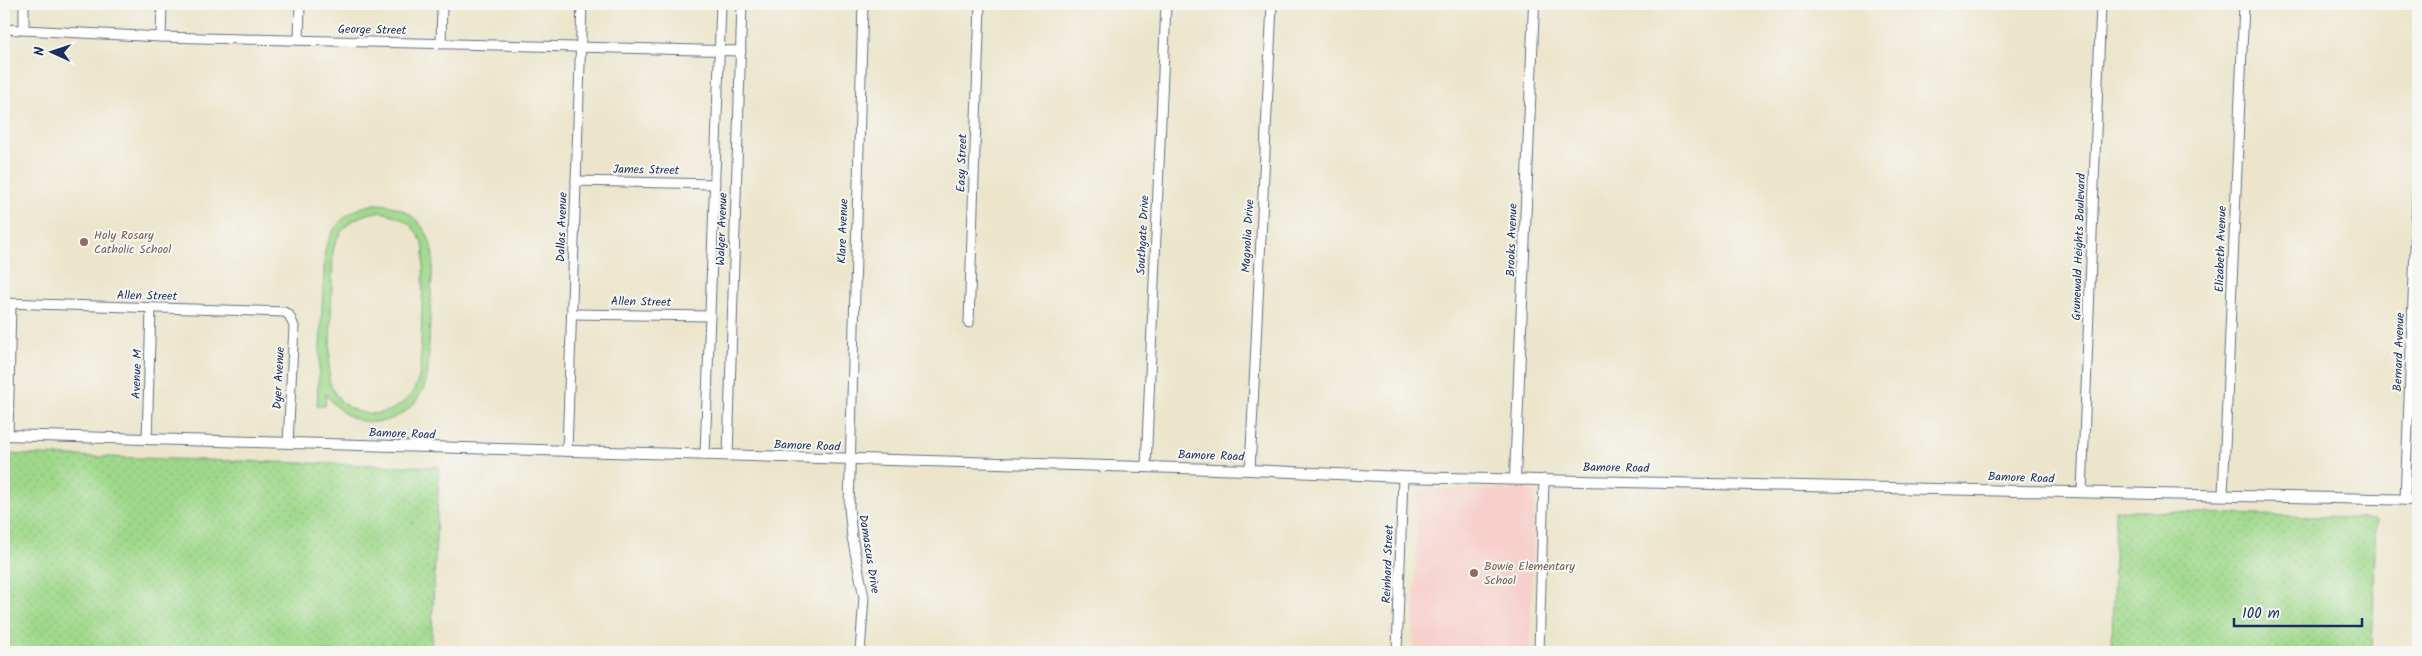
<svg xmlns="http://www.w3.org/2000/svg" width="2422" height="656" viewBox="0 0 2422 656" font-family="Kalam,sans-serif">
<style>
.built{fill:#f7d0cc}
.grass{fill:url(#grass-dots);stroke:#5d8474}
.pitch{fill:#9fd88a;stroke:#5d8474;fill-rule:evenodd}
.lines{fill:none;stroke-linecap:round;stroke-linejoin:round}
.minor-casing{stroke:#646f84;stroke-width:11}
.tertiary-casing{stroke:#646f84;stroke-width:12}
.minor{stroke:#fff;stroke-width:9}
.tertiary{stroke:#fff;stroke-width:10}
.education-dot{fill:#8d6e63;stroke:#f6f6f2;stroke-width:2}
.labels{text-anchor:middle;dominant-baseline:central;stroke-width:4;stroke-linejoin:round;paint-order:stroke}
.street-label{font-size:12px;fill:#1b2f5e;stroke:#f6f6f2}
.education-label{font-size:12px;fill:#785e54;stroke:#f6f6f2;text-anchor:start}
</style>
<defs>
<pattern id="grass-dots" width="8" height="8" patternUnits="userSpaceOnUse" patternTransform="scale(1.25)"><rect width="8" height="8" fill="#9fd88a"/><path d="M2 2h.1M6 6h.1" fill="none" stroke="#88ba7a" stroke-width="1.8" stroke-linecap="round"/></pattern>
</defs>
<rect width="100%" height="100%" fill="#f6f6f2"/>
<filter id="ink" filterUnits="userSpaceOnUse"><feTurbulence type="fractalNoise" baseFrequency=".02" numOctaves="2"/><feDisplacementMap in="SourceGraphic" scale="10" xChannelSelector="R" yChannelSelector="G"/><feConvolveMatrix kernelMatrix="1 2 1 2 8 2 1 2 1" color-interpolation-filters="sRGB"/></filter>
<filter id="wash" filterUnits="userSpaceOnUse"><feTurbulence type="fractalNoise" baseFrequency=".0096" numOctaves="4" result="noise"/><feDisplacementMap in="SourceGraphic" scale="20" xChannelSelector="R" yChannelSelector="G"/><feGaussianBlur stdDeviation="1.12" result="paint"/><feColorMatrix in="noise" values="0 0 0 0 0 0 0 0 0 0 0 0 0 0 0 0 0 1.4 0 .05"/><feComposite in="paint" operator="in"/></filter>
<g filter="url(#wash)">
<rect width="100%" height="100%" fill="#ece5cb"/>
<polygon class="built" points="1418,489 1530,490 1534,494 1530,652 1413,652"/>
<g class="grass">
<polygon points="4,454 439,467 431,652 4,652"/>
<polygon points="2115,510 2376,519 2372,652 2112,652"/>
</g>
<path class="pitch" d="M375 204C406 204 430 225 433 256 432 284 430 313 429 341 428 357 430 375 423 390 414 409 394 422 374 422 353 422 337 411 326 394L325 406H317L325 250C333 224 348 209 375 204ZM379 212C402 215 417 226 424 248L420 373C410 423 342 429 329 379L333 252C337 228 356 214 379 212Z"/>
</g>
<g filter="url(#ink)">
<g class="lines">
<defs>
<g id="minor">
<polyline points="4,29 161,37 741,51"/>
<polyline points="24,30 24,4"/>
<polyline points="161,37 162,4"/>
<polyline points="299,40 300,4"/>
<polyline points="441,44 442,4"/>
<polyline points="576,181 715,184"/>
<polyline points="4,303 284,312 289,315 294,326 288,443"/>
<polyline points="572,314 710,316"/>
<polyline points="969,323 980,4"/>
<polyline points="8,435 11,304"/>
<polyline points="147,439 151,309"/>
<polyline points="567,451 582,4"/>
<polyline points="705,455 721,4"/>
<polyline points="728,456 742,4"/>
<polyline points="1146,467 1166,4"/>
<polyline points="1250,470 1272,4"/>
<polyline points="2082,492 2101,4"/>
<polyline points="2223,495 2244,4"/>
<polyline points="2405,500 2418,174"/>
<polyline points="860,652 864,597 852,537 849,507 863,4"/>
<polyline points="1397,652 1403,477"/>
<polyline points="1539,652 1544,479"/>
</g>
<g id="tertiary">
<polyline points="4,435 1250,470 1403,477 2418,500"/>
<polyline points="1515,478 1534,4"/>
</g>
</defs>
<use href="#minor" class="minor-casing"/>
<use href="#tertiary" class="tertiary-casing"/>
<use href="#minor" class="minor"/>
<use href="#tertiary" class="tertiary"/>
</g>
</g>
<g class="education-dot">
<circle cx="84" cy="242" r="5"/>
<circle cx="1474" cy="573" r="5"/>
</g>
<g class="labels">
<g class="street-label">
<text transform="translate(372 30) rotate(1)">George Street</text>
<text transform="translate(962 163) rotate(-88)">Easy Street</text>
<text transform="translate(646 170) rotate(1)">James Street</text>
<text transform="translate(562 227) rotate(-88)">Dallas Avenue</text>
<text transform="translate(722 229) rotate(-88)">Walger Avenue</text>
<text transform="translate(843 231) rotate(-88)">Klare Avenue</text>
<text transform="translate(1143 235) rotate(-87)">Southgate Drive</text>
<text transform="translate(1248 236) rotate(-87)">Magnolia Drive</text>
<text transform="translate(1512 240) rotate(-88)">Brooks Avenue</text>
<text transform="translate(2079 247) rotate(-88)">Grunewald Heights Boulevard</text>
<text transform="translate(2221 249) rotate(-88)">Elizabeth Avenue</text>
<text transform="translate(147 296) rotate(1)">Allen Street</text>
<text transform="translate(641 302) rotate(1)">Allen Street</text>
<text transform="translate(2399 352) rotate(-88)">Bernard Avenue</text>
<text transform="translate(137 374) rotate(-88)">Avenue M</text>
<text transform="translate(279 378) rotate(-87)">Dyer Avenue</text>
<text transform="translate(402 434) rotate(2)">Bamore Road</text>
<text transform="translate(807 446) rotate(2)">Bamore Road</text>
<text transform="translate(1211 456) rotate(2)">Bamore Road</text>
<text transform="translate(1616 468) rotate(1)">Bamore Road</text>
<text transform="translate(2021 478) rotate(2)">Bamore Road</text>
<text transform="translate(869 554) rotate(81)">Damascus Drive</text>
<text transform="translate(1388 564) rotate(-88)">Reinhard Street</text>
</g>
<g class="education-label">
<text x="94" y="235">Holy Rosary<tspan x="94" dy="14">Catholic School</tspan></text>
<text x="1484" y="566">Bowie Elementary<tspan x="1484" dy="14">School</tspan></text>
</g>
</g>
<rect width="2422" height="656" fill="none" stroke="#f6f6f2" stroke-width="20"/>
<g transform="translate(52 52) rotate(273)" stroke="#f6f6f2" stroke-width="4" paint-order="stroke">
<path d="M0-4L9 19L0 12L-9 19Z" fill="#1b2f5e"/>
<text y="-8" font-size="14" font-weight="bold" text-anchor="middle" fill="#1b2f5e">N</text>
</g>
<path d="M2234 618v8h128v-8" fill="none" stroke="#1b2f5e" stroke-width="2.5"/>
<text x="2242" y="618" font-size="15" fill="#1b2f5e" stroke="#f6f6f2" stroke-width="4" paint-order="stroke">100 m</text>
</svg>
